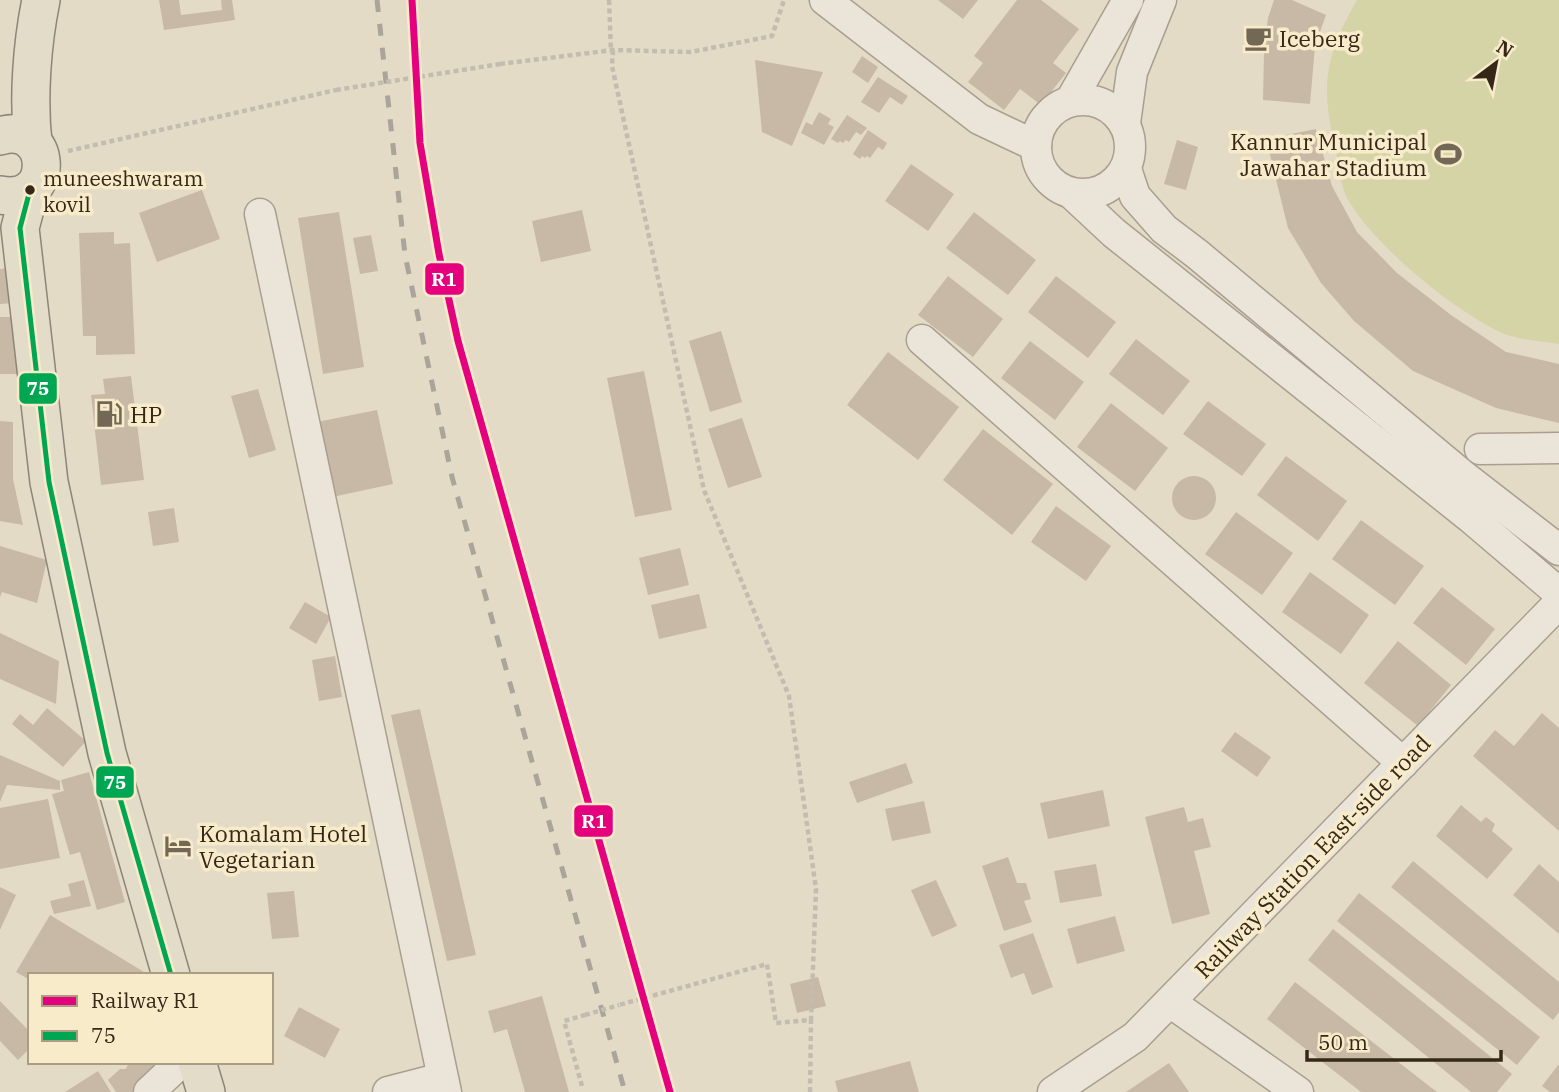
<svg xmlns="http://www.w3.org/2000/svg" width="1559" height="1092" viewBox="0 0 1559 1092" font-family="'IBM Plex Serif',serif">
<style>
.green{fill:#d4d4a7}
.building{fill:#c8b9a7}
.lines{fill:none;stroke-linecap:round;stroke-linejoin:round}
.minor-casing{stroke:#a89f90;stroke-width:33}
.major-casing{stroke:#8d8577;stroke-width:40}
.path{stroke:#c3bcb0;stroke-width:4.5;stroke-dasharray:5 3.5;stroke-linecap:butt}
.minor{stroke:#ebe5d9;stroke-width:30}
.major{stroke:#e3dcc9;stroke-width:37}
.rail{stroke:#a9a59a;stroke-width:5;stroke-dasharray:12 12;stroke-linecap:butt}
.path-bridge{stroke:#c3bcb0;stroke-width:4.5;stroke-dasharray:5 3.5;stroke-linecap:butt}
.bus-1-casing{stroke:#f8ebc9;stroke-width:10}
.bus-1{stroke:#00a651;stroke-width:5}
.rail-1-casing{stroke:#f8ebc9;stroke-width:12}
.rail-1{stroke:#e5007d;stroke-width:7}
.bus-dot{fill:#362819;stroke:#f8ebc9;stroke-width:2.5}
.labels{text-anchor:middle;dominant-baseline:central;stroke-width:7;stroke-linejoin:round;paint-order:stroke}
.bus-label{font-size:21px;fill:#362819;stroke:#f8ebc9;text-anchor:start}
.poi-label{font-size:23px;fill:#362819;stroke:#f8ebc9;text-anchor:start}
.street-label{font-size:23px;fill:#362819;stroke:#f8ebc9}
.line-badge{stroke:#f8ebc9;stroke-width:2.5}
.badge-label{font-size:19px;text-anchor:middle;font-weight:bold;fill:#fff}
</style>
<rect width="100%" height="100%" fill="#e4dbc6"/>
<path class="green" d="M1357 0H1559V344C1541 341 1518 340 1502 333 1453 310 1373 245 1347 198 1341 187 1340 170 1337 157 1321 90 1322 61 1357 0Z"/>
<g class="building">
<polygon points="159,0 179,0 181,15 222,10 221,0 232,0 235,20 164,30"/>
<polygon points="938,0 978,0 963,19"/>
<polygon points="1017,0 1041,0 1079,29 1053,63 1066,73 1041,105 1020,89 1004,110 968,82 983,63 974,56"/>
<polygon points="1274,0 1292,0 1326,15 1315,46 1310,104 1263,100 1264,49 1268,18"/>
<polygon points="862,56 878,67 868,83 852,72"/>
<polygon points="755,60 823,72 792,146 762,132"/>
<polygon points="878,77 908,96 902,105 890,97 879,113 861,102"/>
<polygon points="819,112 831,119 828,124 834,127 824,145 801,133 806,122 812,125"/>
<polygon points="847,115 867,128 861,135 856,132 849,142 846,140 843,143 840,141 838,143 831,139"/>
<polygon points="1316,129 1332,186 1357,232 1397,273 1451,315 1506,352 1559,364 1559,423 1496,408 1413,371 1354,321 1321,283 1288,228 1266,139"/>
<polygon points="868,130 887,143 883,150 878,147 870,158 867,156 865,158 862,156 860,159 853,154"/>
<polygon points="1177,140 1198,147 1186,190 1164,184"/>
<polygon points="911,164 954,194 928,231 885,201"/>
<polygon points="202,190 220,239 157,262 139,213"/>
<polygon points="582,210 591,251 541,262 532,221"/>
<polygon points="339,212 364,367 323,374 298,218"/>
<polygon points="974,212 1036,260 1008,295 946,248"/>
<polygon points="114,232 114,244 130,243 135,354 96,355 96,336 83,336 79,233"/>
<polygon points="371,235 378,271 360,274 353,238"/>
<polygon points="10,268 14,303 0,304 0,269"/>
<polygon points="948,276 1003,319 973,357 918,315"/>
<polygon points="1056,276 1116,322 1088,358 1028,312"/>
<rect x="0" y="317" width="22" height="57"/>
<polygon points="721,331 742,402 710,412 689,341"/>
<polygon points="1136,339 1190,381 1163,415 1109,374"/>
<polygon points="1030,341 1084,382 1055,420 1001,378"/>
<polygon points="888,352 959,407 918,460 847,405"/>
<polygon points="644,371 672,510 635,517 607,378"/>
<polygon points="131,376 144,480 101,485 91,395 105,394 103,379"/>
<polygon points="258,389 276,450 249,458 231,396"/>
<polygon points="1208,401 1266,444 1242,476 1183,434"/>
<polygon points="1111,403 1168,448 1135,491 1077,447"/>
<polygon points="377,410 393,484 323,499 307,424"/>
<polygon points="742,418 762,477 728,488 708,429"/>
<polygon points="0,421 13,422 13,479 23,525 0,521"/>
<polygon points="983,429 1053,484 1012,535 943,480"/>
<polygon points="1286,456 1347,501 1318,541 1257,495"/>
<circle cx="1194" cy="498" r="22"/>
<polygon points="1056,506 1111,546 1086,581 1031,542"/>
<polygon points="174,508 179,542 153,546 148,512"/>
<polygon points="1236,512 1293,553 1262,595 1205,554"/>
<polygon points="1361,520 1424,566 1395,605 1332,559"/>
<polygon points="0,546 47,560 37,603 2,592 0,597"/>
<polygon points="680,548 689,585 648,595 639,558"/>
<polygon points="1310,572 1369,615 1341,654 1282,612"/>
<polygon points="1442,587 1495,629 1466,665 1413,623"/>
<polygon points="699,594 707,628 659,639 651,605"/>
<polygon points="305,602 331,617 316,644 289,628"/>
<polygon points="0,633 59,661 56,704 0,679"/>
<polygon points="1398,641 1451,685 1418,726 1364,683"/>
<polygon points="335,656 342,697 319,701 312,660"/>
<polygon points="47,708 86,741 63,767 12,724 20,714 33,725"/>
<polygon points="420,709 476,955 447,961 391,715"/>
<polygon points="1542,713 1559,728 1559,831 1473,756 1495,730 1514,746"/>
<polygon points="1235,732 1271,757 1257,777 1221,751"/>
<polygon points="0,755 60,781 60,790 7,785 0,802"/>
<polygon points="906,763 913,783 857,803 849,782"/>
<polygon points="89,772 125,902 97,910 80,852 70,855 52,794 64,791 61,780"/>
<polygon points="1103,790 1110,826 1048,839 1040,803"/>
<polygon points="48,799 60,858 0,869 0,808"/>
<polygon points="924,801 931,833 892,841 885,809"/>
<polygon points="1461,805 1481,822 1486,817 1495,824 1492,831 1513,849 1487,879 1436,836"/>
<polygon points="1184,807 1188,822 1203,818 1211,847 1194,851 1210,914 1172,924 1145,817"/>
<polygon points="1008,857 1017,883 1026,883 1031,899 1024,901 1032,922 1004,931 982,866"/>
<polygon points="1413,861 1559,982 1559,1012 1553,1020 1391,887"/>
<polygon points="1096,864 1102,896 1060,903 1054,871"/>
<polygon points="1539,864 1559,882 1559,934 1513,895"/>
<polygon points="84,880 91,906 54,914 50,901 71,896 68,884"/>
<polygon points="936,880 957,926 932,937 911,890"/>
<polygon points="0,887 16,895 0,930"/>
<polygon points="294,891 299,937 272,939 267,893"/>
<polygon points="1359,893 1540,1037 1517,1065 1337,921"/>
<polygon points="50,915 149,975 30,975 30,980 16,972"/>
<polygon points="1115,916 1125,951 1077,964 1067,929"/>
<polygon points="1333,929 1512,1074 1497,1092 1471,1092 1308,960"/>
<polygon points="1033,933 1053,987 1032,995 1024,973 1011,978 999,945"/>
<polygon points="818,977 826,1006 797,1013 790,984"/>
<polygon points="1295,982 1437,1092 1361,1092 1267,1019"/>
<polygon points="542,996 569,1092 525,1092 507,1029 494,1033 488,1011"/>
<polygon points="0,1001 30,1032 30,1048 18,1060 0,1041"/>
<polygon points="299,1007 340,1029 325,1058 284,1036"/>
<polygon points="910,1061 919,1092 838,1092 835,1081"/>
<polygon points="129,1062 162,1062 142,1092 116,1092 108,1080 120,1069 126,1069"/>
<polygon points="1169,1063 1189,1092 1126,1092"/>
<polygon points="1559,1064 1559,1092 1550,1092 1542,1086"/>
<polygon points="98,1071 111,1092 65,1092"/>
</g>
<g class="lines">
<defs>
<g id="minor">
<polyline points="825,0 979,119 1036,146"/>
<circle cx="1083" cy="147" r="47"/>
<polyline points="1071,100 1128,0"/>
<polyline points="1125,123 1132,72 1161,0"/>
<polyline points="1126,169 1135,196 1164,229 1197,254 1461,474 1559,550"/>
<polyline points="1071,193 1114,233 1471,518 1559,593"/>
<polyline points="260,214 446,1092"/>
<polyline points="922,340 1403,763"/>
<polyline points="1480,449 1559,448"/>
<polyline points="1170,1002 1298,1092"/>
<polyline points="149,1092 181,1062"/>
<polyline points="388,1092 442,1078"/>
<polyline points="1053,1092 1135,1037 1559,603"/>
</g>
<g id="major">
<path d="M0 136C52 120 58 206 0 195"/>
<path d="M33 143C28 98 32 44 41 0"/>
<polyline points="30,190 20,228 49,482 107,753 171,975"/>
<polyline points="197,1062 206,1092"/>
</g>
</defs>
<use href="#minor" class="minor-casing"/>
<use href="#major" class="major-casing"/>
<g class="path">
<polyline points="609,0 611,51"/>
<polyline points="613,50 612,66 704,490 789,696 816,889 811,1020 776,1023 767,964 619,1005"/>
<polyline points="500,64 613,50 691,52 772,36 784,0"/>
<polyline points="68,151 336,90"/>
<polyline points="582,1086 564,1021 585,1015"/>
<polyline points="810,1092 811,1020"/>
</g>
<use href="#minor" class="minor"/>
<use href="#major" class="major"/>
<polyline class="rail" points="377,0 405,255 452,477 625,1092"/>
<g class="path-bridge">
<polyline points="336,90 500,64"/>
<polyline points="585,1015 619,1005"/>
</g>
<defs>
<polyline id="bus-1" points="30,190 20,228 49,482 107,753 171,975"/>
</defs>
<use href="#bus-1" class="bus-1-casing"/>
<use href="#bus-1" class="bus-1"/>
<defs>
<polyline id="rail-1" points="412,0 420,143 439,254 458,341 670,1092"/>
</defs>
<use href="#rail-1" class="rail-1-casing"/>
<use href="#rail-1" class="rail-1"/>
</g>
<defs>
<symbol id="cafe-bare" viewBox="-9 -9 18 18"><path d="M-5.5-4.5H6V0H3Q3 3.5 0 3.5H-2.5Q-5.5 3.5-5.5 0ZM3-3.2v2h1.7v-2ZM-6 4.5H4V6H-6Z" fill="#736756" stroke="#f8ebc9" stroke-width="2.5" paint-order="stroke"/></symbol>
<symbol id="stadium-bare" viewBox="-9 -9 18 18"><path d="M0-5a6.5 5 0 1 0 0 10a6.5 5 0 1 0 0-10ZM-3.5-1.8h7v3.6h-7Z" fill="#736756" stroke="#f8ebc9" stroke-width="2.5" paint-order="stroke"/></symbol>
<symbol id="fuel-bare" viewBox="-9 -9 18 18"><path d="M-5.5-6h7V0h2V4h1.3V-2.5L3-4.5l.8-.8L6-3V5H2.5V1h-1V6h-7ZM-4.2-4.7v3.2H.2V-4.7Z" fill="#736756" stroke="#f8ebc9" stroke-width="2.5" paint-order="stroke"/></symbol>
<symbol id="hotel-bare" viewBox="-9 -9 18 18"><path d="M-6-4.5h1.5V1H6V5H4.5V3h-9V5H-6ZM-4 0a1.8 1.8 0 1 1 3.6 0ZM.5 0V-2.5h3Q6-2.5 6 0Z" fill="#736756" stroke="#f8ebc9" stroke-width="2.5" paint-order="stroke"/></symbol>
</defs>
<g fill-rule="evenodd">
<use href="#cafe-bare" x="1239" y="19" width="38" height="38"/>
<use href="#stadium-bare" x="1429" y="135" width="38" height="38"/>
<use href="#fuel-bare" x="90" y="395" width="38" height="38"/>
<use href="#hotel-bare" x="159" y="827" width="38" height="38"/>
</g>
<circle class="bus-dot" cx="30" cy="190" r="6"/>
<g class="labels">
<g class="bus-label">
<text x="43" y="178">muneeshwaram<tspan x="43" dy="26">kovil</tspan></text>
</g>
<g class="poi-label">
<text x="1279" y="38">Iceberg</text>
<text x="1427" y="141" text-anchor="end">Kannur Municipal<tspan x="1427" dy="26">Jawahar Stadium</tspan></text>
<text x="130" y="414">HP</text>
<text x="199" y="833">Komalam Hotel<tspan x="199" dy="26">Vegetarian</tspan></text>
</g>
<g class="street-label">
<text transform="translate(1312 856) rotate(-46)">Railway Station East-side road</text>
</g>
</g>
<g class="line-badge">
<rect x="424" y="262" width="41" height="34" rx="7" fill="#e5007d"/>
<rect x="18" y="372" width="40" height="33" rx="7" fill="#00a651"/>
<rect x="95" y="765" width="40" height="34" rx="7" fill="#00a651"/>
<rect x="573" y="804" width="41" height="34" rx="7" fill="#e5007d"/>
</g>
<g class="badge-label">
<text x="444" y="286">R1</text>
<text x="38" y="395">75</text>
<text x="115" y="789">75</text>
<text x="594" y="828">R1</text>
</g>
<rect x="28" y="973" width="245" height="91" fill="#f8ebc9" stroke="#aa9d83" stroke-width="2"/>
<rect x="42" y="996" width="35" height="10" fill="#e5007d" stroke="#aa9d83" stroke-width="2"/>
<text x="91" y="1008" font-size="21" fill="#362819">Railway R1</text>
<rect x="42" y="1031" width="35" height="10" fill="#00a651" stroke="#aa9d83" stroke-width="2"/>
<text x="91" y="1043" font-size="21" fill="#362819">75</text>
<g transform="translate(1496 63) rotate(32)" stroke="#f8ebc9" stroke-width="5" paint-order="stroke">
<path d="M0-5L12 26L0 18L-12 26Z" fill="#362819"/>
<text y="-10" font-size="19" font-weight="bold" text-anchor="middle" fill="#362819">N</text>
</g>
<path d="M1307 1050v10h194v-10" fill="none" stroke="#362819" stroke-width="3.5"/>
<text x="1318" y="1050" font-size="21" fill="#362819" stroke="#f8ebc9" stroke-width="5" paint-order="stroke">50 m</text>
</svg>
